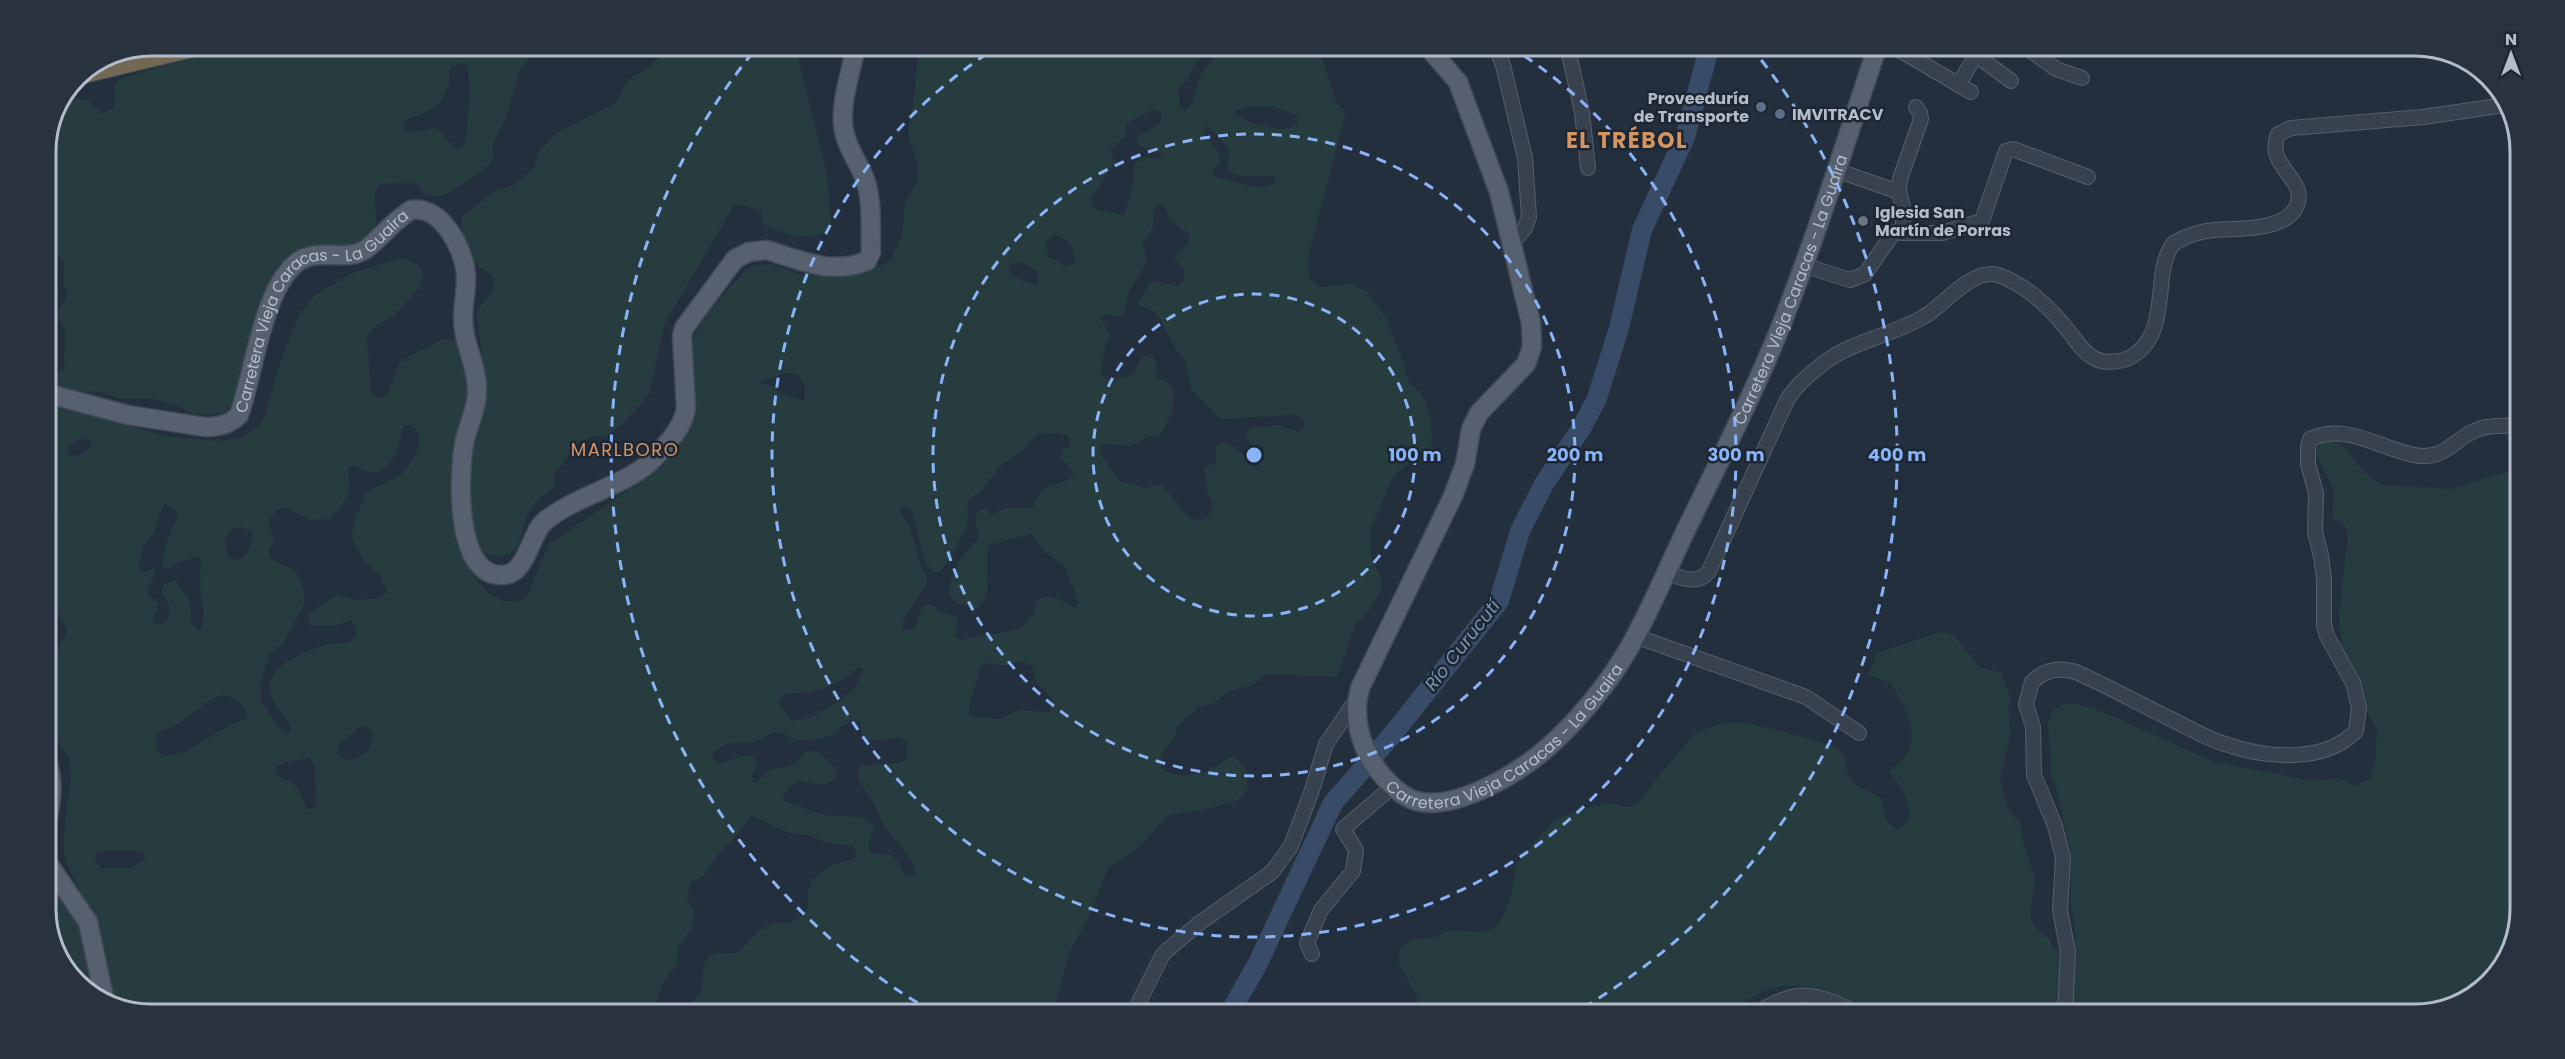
<svg xmlns="http://www.w3.org/2000/svg" width="2565" height="1059" viewBox="0 0 2565 1059" font-family="Poppins,sans-serif">
<style>
.green{fill:#263c3f;fill-rule:evenodd}
.lines{fill:none;stroke-linecap:round;stroke-linejoin:round}
.river{stroke:#394c67;stroke-width:20}
.minor-casing{stroke:#565f6c;stroke-width:16}
.major-casing{stroke:#414a57;stroke-width:21}
.highway-casing{stroke:#434c59;stroke-width:22}
.minor{stroke:#38414e;stroke-width:14}
.major{stroke:#56606e;stroke-width:18}
.highway{stroke:#746855;stroke-width:20}
.ring{fill:none;stroke:#8ab4f8;stroke-width:3;stroke-dasharray:10 8}
.service-dot{fill:#5c6f8a;stroke:#1d2633;stroke-width:2}
.worship-dot{fill:#6b7280;stroke:#1d2633;stroke-width:2}
.labels{text-anchor:middle;dominant-baseline:central;stroke-width:5;stroke-linejoin:round;paint-order:stroke}
.poi-label{font-size:16px;font-weight:bold;fill:#b4bcc9;stroke:#1d2633;text-anchor:start}
.street-label{font-size:16px;fill:#b4bcc9;stroke:#1d2633}
.neighbourhood-label{font-size:18px;letter-spacing:1.5px;fill:#d59563;stroke:#1d2633}
.water-label{font-size:18px;font-style:italic;fill:#7c92b1;stroke:#1d2633}
.district-label{font-size:22px;font-weight:bold;letter-spacing:1.5px;fill:#d59563;stroke:#1d2633}
.rim{fill:none;stroke:#b4bcc9;stroke-width:3}
.centre{fill:#8ab4f8;stroke:#1d2633;stroke-width:3}
.ring-label{font-size:18px;text-anchor:middle;font-weight:bold;fill:#8ab4f8;stroke:#1d2633;stroke-width:5;stroke-linejoin:round;paint-order:stroke}
</style>
<rect width="100%" height="100%" fill="#242f3e"/>
<g class="green">
<path d="M240 45H537L519 73 506 118 493 144V157L489 165 451 192 439 196 425 195 419 185 412 183 380 184 374 194 377 228 367 247 287 265 236 399 228 410 216 414 195 415 174 404 154 399H121L100 392 66 391 45 386V357L50 370 54 373 64 370 65 331 57 314 68 294 63 284 64 262 60 257 45 259V144L66 98 86 99 103 114 114 107 115 84 121 78ZM464 62C475 71 466 124 466 141L463 147 457 149C447 143 445 133 435 128L407 132 402 121 418 116 440 104 449 85 450 67Z"/>
<path d="M664 45H795L827 174 831 225C820 245 779 234 762 223L761 210 735 204 664 325 650 393 625 422 608 435 591 437 579 443 554 475 555 484C549 492 540 497 534 504 514 529 532 562 485 554L472 539 466 477 484 376 477 314C479 302 495 297 493 281 492 271 483 271 477 265 469 256 459 228 462 216L496 190 514 185 522 179 534 167 539 152 556 133 613 105C620 98 621 88 628 81 640 70 662 64 664 45Z"/>
<path d="M919 45H1207L1203 56 1194 65 1188 79 1178 90 1180 107 1185 111 1191 106 1202 71 1214 59 1217 45H1318L1337 104 1346 111 1307 261 1309 277 1320 287 1349 284 1367 291 1386 318 1400 352 1409 383 1422 394 1431 419 1432 445 1394 475 1370 530 1371 558 1383 582 1381 591 1369 611 1355 625 1337 677 1266 674 1253 685 1230 691 1214 703 1199 707 1176 727 1177 734 1161 755V768C1173 779 1198 776 1211 769 1221 764 1226 756 1236 757L1246 771 1248 790 1238 800 1215 807 1169 815 1141 845 1108 869 1089 917 1069 953 1053 1014H682C686 1005 696 1001 700 993 707 980 697 961 713 954 719 952 729 954 737 953 746 947 752 934 765 927 783 917 791 932 808 907V891L812 880 832 865 854 859 857 856 853 846 828 843 808 835 789 833 752 816 738 834 719 853 704 876 690 883 687 898 695 912 692 927 678 948 677 964 664 981 652 1014H150L114 1007 88 909 65 860 63 843 71 775 69 758 49 730 45 713 52 660 67 632C63 620 56 610 45 602V405H57L169 437 221 441 242 437 259 426 266 413 278 369 299 315 313 297 349 274 398 259H407L418 266 423 273 420 287 394 316 377 325 367 336 371 394 379 398 387 395 399 363 418 351 428 348 442 339 457 340 463 352 469 384 460 424 456 459V539L471 573 487 592 503 601 517 602 527 596 549 544 662 467 671 450 695 334 708 313 744 271 754 265 772 264 803 276 816 275 879 267 891 260 902 234 905 203 918 181V164L909 139V123L913 107ZM1251 106H1272L1296 115 1298 122C1288 138 1249 122 1235 115L1236 110ZM1154 109 1162 113 1160 123 1139 136 1136 142 1142 147 1158 150 1162 156 1159 159 1142 157 1134 165 1133 187 1124 215 1094 209 1091 200 1115 162 1110 150 1126 136V126L1129 122ZM1206 126C1212 129 1226 143 1228 150 1230 158 1224 167 1232 172 1244 181 1261 173 1275 177V183C1256 193 1233 179 1214 177L1212 171 1220 163C1222 147 1205 143 1204 128ZM1158 204 1165 208 1170 220 1189 234V242L1175 256V260L1184 268 1183 281 1177 286 1156 281 1150 283 1138 303 1141 306 1154 311 1159 317 1177 352 1184 358 1189 374 1191 390 1221 419 1295 415 1303 418 1305 422 1303 429 1298 432 1278 425 1250 428 1246 435 1256 454 1253 461H1249C1244 455 1224 432 1216 449 1214 452 1217 459 1216 464L1208 465 1204 469 1208 495 1213 506 1208 517 1202 521 1188 516 1162 485 1145 488 1120 481 1099 452 1102 444 1131 446 1147 437 1160 435C1168 423 1180 400 1171 386 1167 380 1160 380 1155 376L1157 364 1152 354C1137 356 1140 366 1131 375L1117 379H1106L1101 374C1105 359 1101 351 1111 337L1101 318 1108 313 1116 317 1123 315 1129 292 1148 261 1142 244 1154 226 1153 211ZM1053 235C1067 235 1078 251 1074 264L1065 266 1049 257 1045 244ZM1023 262 1038 272V284L1023 281 1011 274 1009 264ZM784 373 799 375 805 386V401L780 393 773 386 759 383 761 380 774 378ZM404 425H412C428 437 413 465 400 475 390 483 377 485 366 493L355 520 351 537 363 559 381 577 387 592 380 598 356 600 337 595 311 612 308 617 310 625H338L352 620 357 633 351 641C341 645 329 643 319 647 300 654 264 667 271 694 275 707 288 717 291 730L286 736 261 702 260 686 269 655 284 642 304 604 305 592 295 570 280 564 270 557 269 549 274 543 269 520 276 511 284 507 311 520 330 519C347 500 352 492 348 468L356 466C389 488 397 450 404 425ZM1043 433H1061L1070 438V445L1063 450 1061 457 1074 473C1067 490 1043 474 1033 508H1005L991 515 987 508C969 512 978 526 978 539L961 557 951 579 949 594 956 603 978 609C995 591 983 567 989 545L1031 534 1045 552 1063 565 1079 601 1078 605 1074 607C1060 601 1053 592 1038 600L1032 616 1020 629 961 640 953 636 958 621 955 616 939 612 934 606 926 604C918 609 920 620 914 628L906 630 902 628 905 617 926 584 927 576 922 569 910 528 900 511 902 507 909 508 913 514 925 562 932 571 939 573C945 568 966 531 967 523 968 515 967 508 969 499L982 490 1001 465 1020 453 1036 436ZM87 439 91 440V445C87 453 77 459 68 454 67 443 77 439 87 439ZM167 504 176 512 178 518C171 528 161 555 163 568L170 569 179 562 197 557 201 560 200 587 204 620 199 632 191 624 190 601 175 580 163 585 161 591 170 608 168 619 161 624H154L152 620 158 608V602L149 596 148 589 156 572 153 569 141 572 139 564 143 546 153 534 163 506ZM242 527 252 532C252 546 248 558 233 560L227 553 225 539 234 528ZM1013 662H1025L1032 666 1036 683 1052 698 1051 710 1049 712 1020 710 999 719 970 716C967 700 979 684 979 667L985 663 1006 666ZM857 668H861L863 671 854 689 834 704 810 718 792 721 779 704 778 700 785 694C811 694 839 687 857 668ZM223 695C235 697 246 704 247 718L231 724 187 751 166 756 158 752 155 744 158 733C164 729 170 728 176 725 192 716 205 699 223 695ZM853 720 860 723 862 735C875 746 887 737 901 737L908 744 907 759 898 763 861 766 858 770 857 778 873 802 884 825 911 860 914 867 915 875 906 878 900 865 892 855 869 853V841L874 827 864 817 823 815 785 801 783 794 797 781 825 785 835 778 838 771 818 751 805 752 794 765 769 770 757 782 753 783 752 775 758 763 752 756C734 755 732 762 718 763L711 754 726 744 755 742 772 733H782L796 740H812L837 734 841 727ZM360 727H366L373 733C373 750 359 764 341 758L337 753 339 744ZM310 758 316 768C314 781 318 793 315 807L308 810 297 786 278 776 275 768 285 762ZM101 851H143L145 859 132 868H101L95 859 96 852Z"/>
<path d="M2327 441H2333L2346 448 2362 470 2382 485 2453 489 2488 477 2520 469V909L2512 949 2473 996 2415 1014H1878C1821 988 1784 965 1730 1014H1413L1418 999 1398 961 1400 949 1410 940 1436 937 1449 930 1484 932 1494 928 1502 918 1512 892 1517 864 1553 821 1591 806 1612 804 1630 807 1637 803 1693 735C1707 728 1722 722 1737 722 1750 722 1830 743 1839 750 1848 757 1845 772 1851 780 1860 790 1873 790 1882 799 1882 814 1885 821 1897 830 1924 817 1901 787 1889 771 1895 766 1903 761 1907 754 1921 732 1902 703 1891 683L1868 675 1877 653 1940 632 1953 634 1980 667 2002 673 2010 696 2008 710 2011 733 2000 780 2009 810 2021 824 2024 846 2035 877 2030 917 2034 926 2049 939 2054 948 2064 954H2069L2074 947 2076 940 2071 903 2070 847 2055 783 2052 780 2048 723 2052 712 2063 704H2077L2101 711 2214 762 2312 781 2338 778 2355 786 2370 779 2375 766 2377 730 2368 713 2359 684 2342 649 2339 618 2348 531 2342 522 2332 519 2334 491 2314 451 2320 444Z"/>
<path d="M45 879C54 893 66 902 75 915 85 930 89 974 93 993L67 973 45 916Z"/>
<polygon points="1798,1004 1824,1007 1840,1014 1775,1014"/>
</g>
<g class="lines">
<polyline class="river" points="1229,1014 1257,965 1333,803 1392,735 1499,601 1520,531 1544,484 1582,427 1597,398 1619,328 1642,230 1685,137 1710,45"/>
<defs>
<g id="minor">
<polyline points="1495,45 1503,65 1525,158 1529,217 1525,228 1513,242"/>
<polyline points="1567,45 1582,112 1588,168"/>
<polyline points="1891,45 1971,92"/>
<polyline points="1977,45 1976,55 2011,81"/>
<polyline points="2023,45 2056,69 2082,78"/>
<polyline points="1958,85 1976,55"/>
<polyline points="1836,170 1899,192"/>
<polyline points="1903,233 1942,233 1982,221 2006,151 2013,149 2088,177"/>
<polyline points="1803,265 1850,280 1865,274 1894,232 1903,233 1903,206 1899,192 1900,179 1921,119 1920,113 1916,107"/>
<path d="M1666 572C1680 578 1698 586 1709 571L1787 400C1797 384 1811 373 1825 362 1855 340 1894 335 1925 316 1944 305 1973 267 1998 275 2024 284 2049 306 2066 328 2074 337 2082 352 2094 358 2103 364 2120 362 2129 358 2174 335 2150 271 2174 243 2186 236 2201 231 2214 230 2237 228 2291 232 2298 202 2305 178 2265 166 2278 134L2291 128 2423 117 2505 105"/>
<polyline points="1635,636 1806,697 1859,733"/>
<polyline points="1312,954 1307,943 1321,910 1353,871 1356,850 1343,829 1392,787"/>
<polyline points="1133,1014 1163,954 1198,924 1272,872 1291,846 1312,790 1326,744 1357,699"/>
<path d="M1755 1014C1799 987 1814 992 1859 1014"/>
<path d="M2065 1014 2068 952 2060 910 2063 858 2055 826 2034 775 2033 727 2026 704 2032 682C2044 670 2059 667 2076 672 2109 687 2142 705 2175 721 2191 729 2208 739 2225 744 2265 758 2324 764 2356 731L2359 708 2353 683 2327 636 2324 625V579L2321 556 2315 532 2316 493 2308 464V447L2310 439C2349 421 2383 452 2421 456 2447 458 2457 436 2479 429 2491 424 2507 427 2520 425"/>
</g>
<g id="major">
<path id="s1" d="M1426 45 1458 82 1499 192 1531 323 1532 347 1526 364 1479 413 1471 429 1465 464 1453 496 1360 688C1352 716 1360 746 1377 769 1387 782 1398 794 1413 800 1451 813 1511 777 1540 754 1573 727 1608 685 1629 648 1650 611 1667 570 1685 532 1716 468 1749 404 1776 338 1815 242 1845 143 1878 45"/>
<path id="s2" d="M45 393 128 415 205 427C218 427 229 425 239 415 254 375 263 281 302 259 322 249 348 262 366 249 382 237 394 220 411 210 442 204 467 253 466 280 466 297 461 313 464 330 467 351 478 370 477 392 477 410 467 427 464 444 459 475 454 576 502 575 528 575 529 534 545 521 576 496 618 488 648 464 656 457 663 448 670 440 678 430 684 421 686 408L682 336 684 328 735 259 749 252 767 250C801 261 833 275 867 261L871 252C870 228 873 202 865 179 857 160 844 143 843 123 841 98 852 70 856 45"/>
<path d="M45 757C56 783 51 804 45 830"/>
<polyline points="45,859 88,922 105,1002"/>
</g>
<polyline id="highway" points="79,74 200,45"/>
</defs>
<use href="#minor" class="minor-casing"/>
<use href="#major" class="major-casing"/>
<use href="#highway" class="highway-casing"/>
<use href="#minor" class="minor"/>
<use href="#major" class="major"/>
<use href="#highway" class="highway"/>
</g>
<g class="ring">
<circle cx="1254" cy="455" r="161"/>
<circle cx="1254" cy="455" r="321"/>
<path d="M1509 46A482 482 0 1 1 999 46"/>
<path d="M933 1012A643 643 0 0 1 758 46M1750 46A643 643 0 0 1 1576 1012"/>
</g>
<g class="service-dot">
<circle cx="1761" cy="107" r="6"/>
<circle cx="1780" cy="114" r="6"/>
</g>
<circle class="worship-dot" cx="1863" cy="221" r="6"/>
<g class="labels">
<g class="poi-label">
<text x="1749" y="98" text-anchor="end">Proveeduría<tspan x="1749" dy="18">de Transporte</tspan></text>
<text x="1792" y="114">IMVITRACV</text>
<text x="1875" y="212">Iglesia San<tspan x="1875" dy="18">Martín de Porras</tspan></text>
</g>
<g class="street-label">
<text stroke="none"><textPath href="#s1" startOffset="1518">Carretera Vieja Caracas - La Guaira</textPath></text>
<text stroke="none"><textPath href="#s2" startOffset="348">Carretera Vieja Caracas - La Guaira</textPath></text>
<text stroke="none"><textPath href="#s1" startOffset="960">Carretera Vieja Caracas - La Guaira</textPath></text>
</g>
<g class="neighbourhood-label">
<text x="625" y="449">MARLBORO</text>
</g>
<g class="water-label">
<text transform="translate(1462 645) rotate(-52)">Río Curucutí</text>
</g>
<g class="district-label">
<text x="1627" y="140">EL TRÉBOL</text>
</g>
</g>
<path d="M0 0H2565V1059H0ZM151 56H2415A95 95 0 0 1 2510 151V909A95 95 0 0 1 2415 1004H151A95 95 0 0 1 56 909V151A95 95 0 0 1 151 56Z" fill="#29323f" fill-rule="evenodd"/>
<path class="rim" d="M151 56H2415A95 95 0 0 1 2510 151V909A95 95 0 0 1 2415 1004H151A95 95 0 0 1 56 909V151A95 95 0 0 1 151 56Z"/>
<circle cx="1254" cy="455" r="9" class="centre"/>
<g class="ring-label">
<text x="1415" y="461">100 m</text>
<text x="1575" y="461">200 m</text>
<text x="1736" y="461">300 m</text>
<text x="1897" y="461">400 m</text>
</g>
<g transform="translate(2511 54)" stroke="#1d2633" stroke-width="4.5" paint-order="stroke">
<path d="M0-4.5L10 22L0 15L-10 22Z" fill="#b4bcc9"/>
<text y="-9" font-size="16" font-weight="bold" text-anchor="middle" fill="#b4bcc9">N</text>
</g>
</svg>
